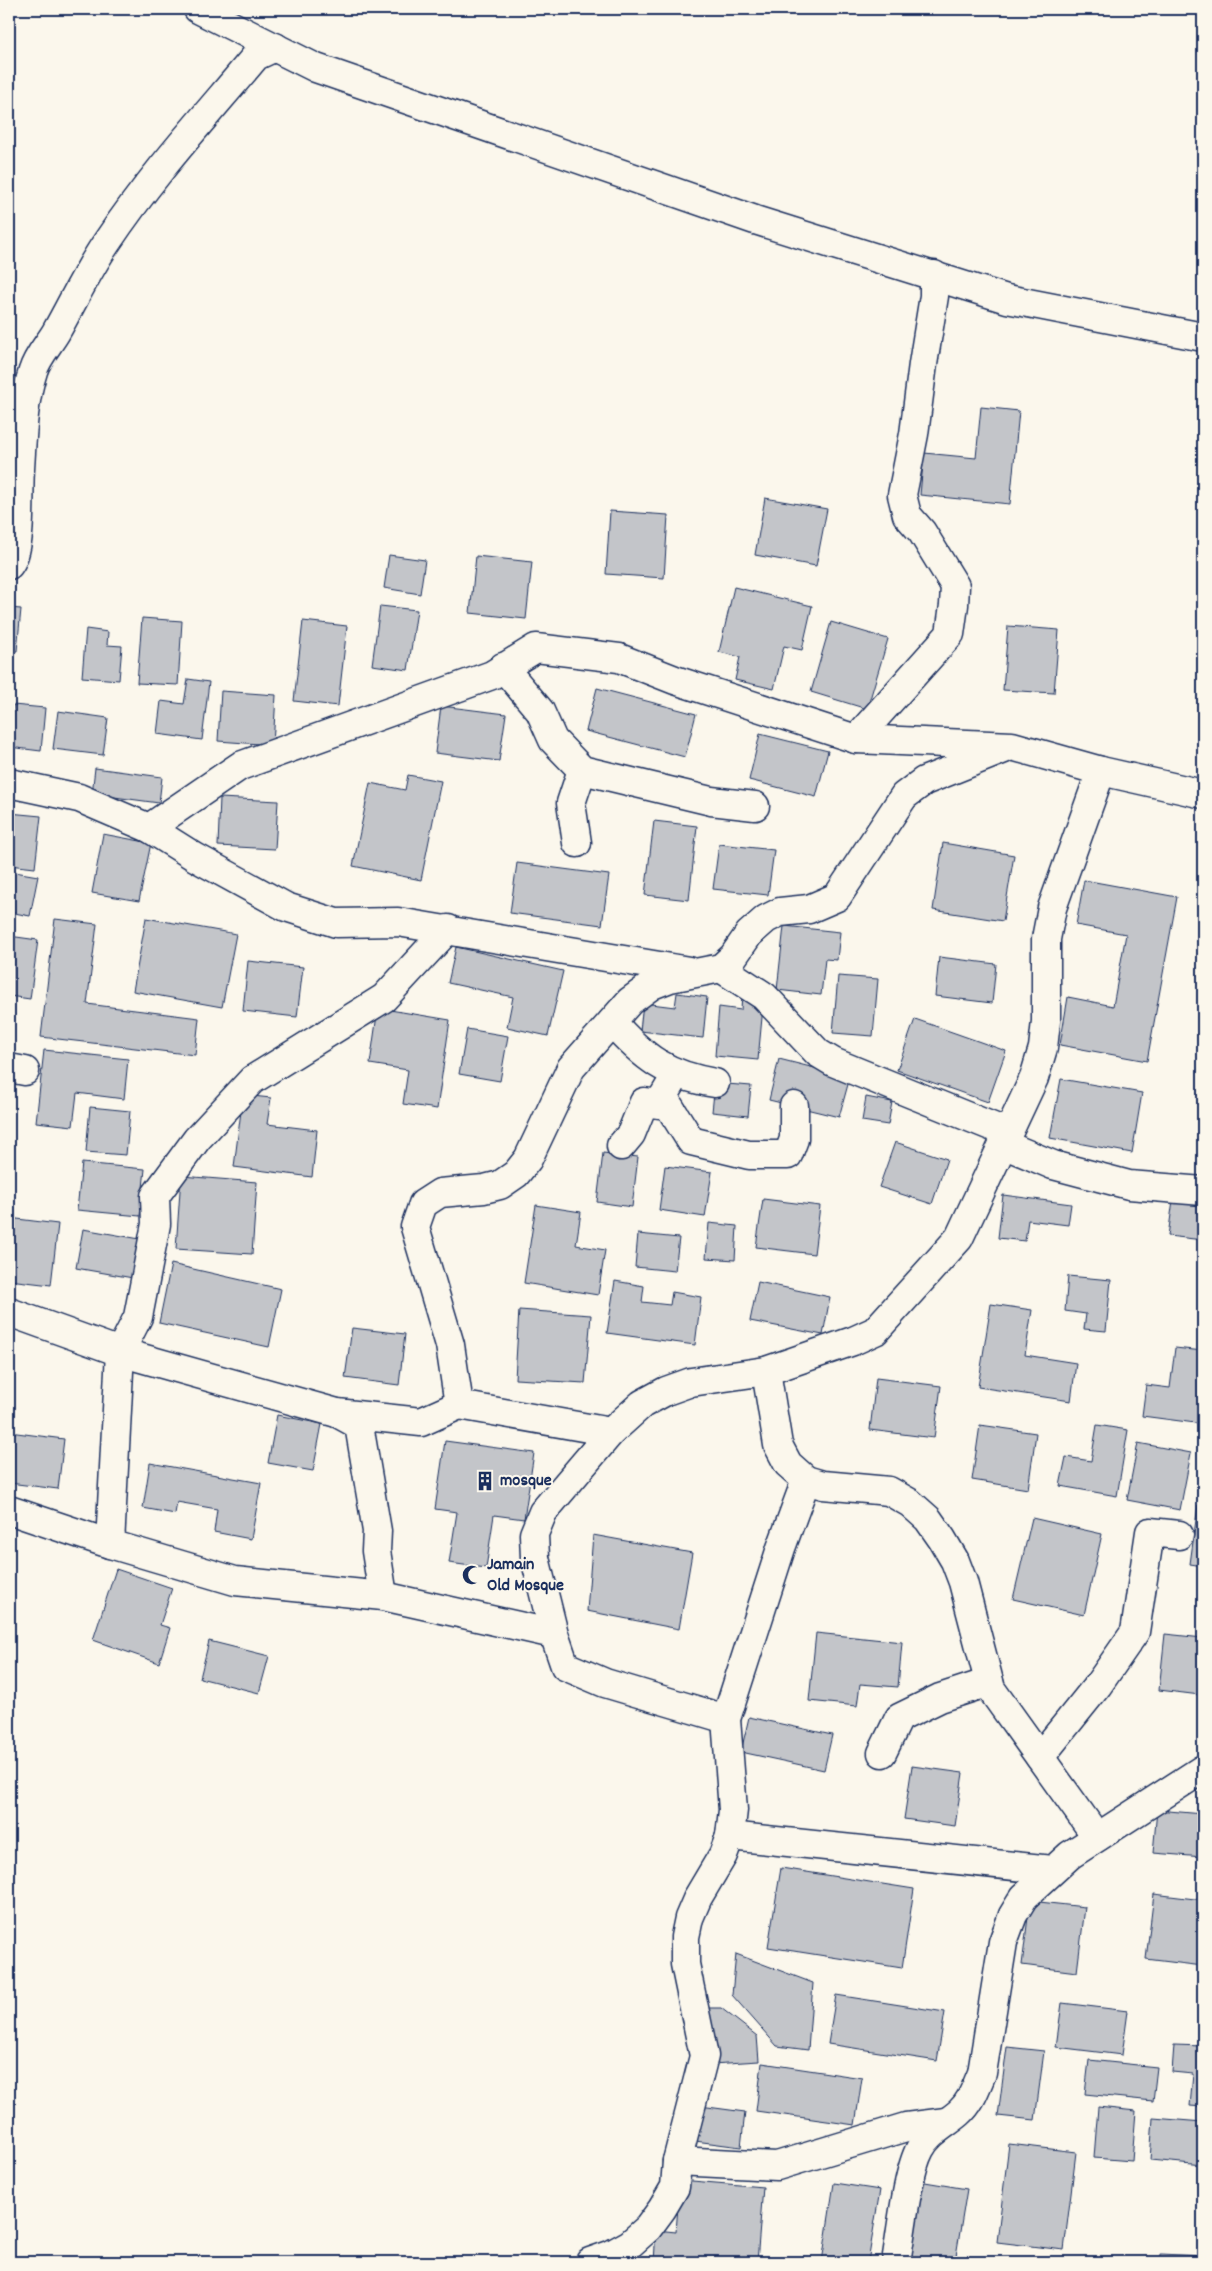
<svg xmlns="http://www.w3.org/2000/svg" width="1212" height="2271" viewBox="0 0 1212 2271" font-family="Dekko,sans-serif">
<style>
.building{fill:#c3c5c9;stroke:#1b2f5e}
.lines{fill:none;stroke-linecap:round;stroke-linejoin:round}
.minor-casing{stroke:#1b2f5e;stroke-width:31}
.minor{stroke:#fbf7ec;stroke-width:28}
.labels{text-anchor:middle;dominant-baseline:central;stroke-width:4;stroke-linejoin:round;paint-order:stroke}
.poi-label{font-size:18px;font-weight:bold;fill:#1b2f5e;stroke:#fbf7ec;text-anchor:start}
</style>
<rect width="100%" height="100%" fill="#fbf7ec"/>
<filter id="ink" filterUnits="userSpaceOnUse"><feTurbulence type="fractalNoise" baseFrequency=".02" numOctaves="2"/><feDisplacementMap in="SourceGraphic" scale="10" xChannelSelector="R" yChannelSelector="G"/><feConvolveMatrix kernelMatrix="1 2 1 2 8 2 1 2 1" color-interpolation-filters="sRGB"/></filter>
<g filter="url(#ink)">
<g class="building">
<polygon points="981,407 1019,411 1010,504 920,495 924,453 976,458"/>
<polygon points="765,498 827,509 816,566 755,555"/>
<polygon points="610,511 668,515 664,578 606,574"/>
<polygon points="389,555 425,560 420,594 384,588"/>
<polygon points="476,556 532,562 526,619 470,613"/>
<polygon points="734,587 812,606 802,650 784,646 774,689 735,680 740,657 719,652"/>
<polygon points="380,606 417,610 408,670 372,665"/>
<polygon points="9,608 21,609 17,651 9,651"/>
<polygon points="142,618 182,621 178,685 137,683"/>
<polygon points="303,621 347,626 338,706 294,701"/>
<polygon points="831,622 888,639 867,709 811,692"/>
<polygon points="1008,626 1059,630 1054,693 1003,690"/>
<polygon points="86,629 108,632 107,645 122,646 119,680 82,677"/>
<polygon points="188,679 209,682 202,740 157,734 161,701 184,704"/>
<polygon points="597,688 696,714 685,757 586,731"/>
<polygon points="221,691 276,695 273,745 218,741"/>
<polygon points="13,705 45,708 41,751 9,747"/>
<polygon points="441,706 506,714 499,761 435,753"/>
<polygon points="58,711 108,718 103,755 53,749"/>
<polygon points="760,734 828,751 816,797 749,780"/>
<polygon points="95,768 162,777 159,803 92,794"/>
<polygon points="408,775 441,781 421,880 353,866 370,783 405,790"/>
<polygon points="220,798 278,801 275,849 218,846"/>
<polygon points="9,813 41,816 35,868 9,865"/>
<polygon points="654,821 697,826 689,900 645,895"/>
<polygon points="103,834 151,843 139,901 92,893"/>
<polygon points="943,843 1014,855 1003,921 933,910"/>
<polygon points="719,844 774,850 768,895 713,889"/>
<polygon points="517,863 609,875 602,925 510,913"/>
<polygon points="9,871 38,876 30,916 9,912"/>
<polygon points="1084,880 1177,897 1147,1061 1060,1045 1068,997 1113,1006 1126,934 1076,925"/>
<polygon points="146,918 236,934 222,1007 133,991"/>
<polygon points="55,919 97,924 87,1004 199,1018 195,1055 41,1037"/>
<polygon points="784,926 840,932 837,960 825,959 821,995 777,990"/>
<polygon points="9,936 38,940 30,999 9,996"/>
<polygon points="456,947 563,971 548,1036 507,1027 513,997 448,983"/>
<polygon points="939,957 996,964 992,1003 935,996"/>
<polygon points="248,961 303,967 297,1017 243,1011"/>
<polygon points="838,976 878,979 873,1036 833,1033"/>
<polygon points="677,993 707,997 703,1038 640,1031 643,1003 675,1007"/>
<polygon points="742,994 764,996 758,1060 715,1056 719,1007 741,1010"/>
<polygon points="9,1008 13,1008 9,1033"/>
<polygon points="378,1008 450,1020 437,1109 403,1104 408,1070 370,1064"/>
<polygon points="915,1019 1006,1051 988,1102 897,1070"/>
<polygon points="467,1029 508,1036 500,1081 459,1074"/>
<polygon points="44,1050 128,1059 124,1099 77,1093 73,1126 36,1122"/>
<polygon points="779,1059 850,1077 839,1117 769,1100"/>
<polygon points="1061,1079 1142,1093 1132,1153 1050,1138"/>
<polygon points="715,1083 751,1086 748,1116 712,1112"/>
<polygon points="243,1095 271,1098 267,1124 317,1130 312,1177 234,1167"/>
<polygon points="866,1097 892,1102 888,1125 862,1121"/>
<polygon points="90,1107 130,1111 126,1155 86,1152"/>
<polygon points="895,1142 947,1159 932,1204 879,1187"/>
<polygon points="603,1153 638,1157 632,1207 597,1202"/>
<polygon points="82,1163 145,1169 140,1216 77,1210"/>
<polygon points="665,1166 712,1172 705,1217 659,1210"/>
<polygon points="181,1176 257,1182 252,1254 176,1249"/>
<polygon points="1003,1195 1071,1204 1068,1225 1028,1220 1025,1241 998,1238"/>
<polygon points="763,1199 820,1206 814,1254 756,1247"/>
<polygon points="1173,1200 1203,1204 1203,1240 1168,1236"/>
<polygon points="536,1205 581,1212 576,1245 605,1250 598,1295 524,1283"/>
<polygon points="9,1218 58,1224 51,1285 9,1280"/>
<polygon points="709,1223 737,1226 735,1260 706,1258"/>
<polygon points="83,1229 140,1239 133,1278 76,1268"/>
<polygon points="638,1234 679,1238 675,1271 635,1267"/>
<polygon points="171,1264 281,1289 269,1347 159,1323"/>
<polygon points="1068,1276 1111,1280 1106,1331 1084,1329 1086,1314 1065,1311"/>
<polygon points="615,1281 644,1286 642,1302 670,1305 672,1292 701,1297 695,1345 607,1333"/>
<polygon points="758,1282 830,1297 823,1335 750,1321"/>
<polygon points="991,1304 1032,1310 1025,1355 1076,1363 1071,1401 978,1387"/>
<polygon points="519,1310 591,1315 585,1383 515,1379"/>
<polygon points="352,1328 405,1334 399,1385 345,1378"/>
<polygon points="1175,1348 1203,1351 1203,1424 1142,1416 1146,1385 1170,1388"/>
<polygon points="876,1378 941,1386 934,1438 870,1430"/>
<polygon points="277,1415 322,1424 313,1471 268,1463"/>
<polygon points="980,1425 1036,1433 1028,1489 972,1480"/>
<polygon points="1097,1425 1128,1430 1117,1496 1060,1486 1066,1457 1091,1461"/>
<polygon points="9,1432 64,1439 58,1489 9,1483"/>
<polygon points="445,1441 534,1453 524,1519 494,1515 486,1568 449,1563 457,1512 435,1509"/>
<polygon points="1138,1443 1191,1453 1180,1510 1127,1500"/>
<polygon points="150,1463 261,1483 251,1539 214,1532 217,1509 177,1502 175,1514 143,1508"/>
<polygon points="1198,1505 1203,1505 1203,1566 1190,1564"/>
<polygon points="1032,1518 1102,1534 1084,1615 1013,1599"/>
<polygon points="593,1535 692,1553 679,1629 587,1611"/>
<polygon points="116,1569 172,1588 160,1625 170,1628 159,1663 93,1640"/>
<polygon points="816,1633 902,1642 898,1687 860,1684 857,1706 809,1701"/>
<polygon points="1165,1634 1203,1638 1203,1670 1200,1695 1159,1690"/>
<polygon points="209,1641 269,1656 259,1693 200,1678"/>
<polygon points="749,1717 832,1735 824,1770 741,1752"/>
<polygon points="912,1766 963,1773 955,1826 904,1819"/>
<polygon points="1157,1810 1203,1814 1203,1857 1153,1853"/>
<polygon points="781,1868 914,1889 902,1968 768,1947"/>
<polygon points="1154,1894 1203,1900 1203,1966 1146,1959"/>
<polygon points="1030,1901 1085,1907 1077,1972 1022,1965"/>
<polygon points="736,1954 813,1983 808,2050 777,2046 732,1995"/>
<polygon points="836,1995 945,2012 937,2061 828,2044"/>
<polygon points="1062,2003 1128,2011 1122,2055 1056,2047"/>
<polygon points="709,2008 721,2008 757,2036 759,2061 712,2064"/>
<polygon points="1174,2045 1203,2046 1203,2107 1190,2106 1193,2074 1172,2072"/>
<polygon points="1007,2047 1044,2051 1035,2120 998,2116"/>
<polygon points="1089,2060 1157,2067 1153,2101 1085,2094"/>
<polygon points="762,2063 862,2078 855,2125 756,2111"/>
<polygon points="700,2106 745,2112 741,2147 695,2141"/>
<polygon points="1098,2107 1136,2111 1132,2161 1094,2158"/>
<polygon points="1153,2118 1203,2122 1203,2165 1150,2160"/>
<polygon points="1009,2144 1076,2152 1064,2250 997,2242"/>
<polygon points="680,2180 763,2187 757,2262 654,2262 656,2230 676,2232"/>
<polygon points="919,2181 967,2189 955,2262 906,2262"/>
<polygon points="834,2183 880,2190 868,2262 822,2262"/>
<polygon points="1161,2254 1203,2256 1203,2262 1161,2262"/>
</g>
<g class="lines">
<defs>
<g id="minor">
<polyline points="198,9 316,68 755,220 1007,299 1203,337"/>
<path d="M9 565C23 547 18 493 20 469 22 437 23 401 33 371 37 357 49 344 56 332 73 302 87 271 107 242 151 176 205 117 256 56L275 47"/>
<polyline points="503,667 540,711 553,740 582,770 711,801 755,806"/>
<polyline points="856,739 950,634 954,605 955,586 922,532 907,515 902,495 914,434 923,364 934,296 934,275"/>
<polyline points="9,783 79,798 149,828 240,766 492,675 536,648 619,658 675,680 856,739 1012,746 1101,771 1203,794"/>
<polyline points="149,828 195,857 286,907 336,923 398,922 689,971"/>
<polyline points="577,843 571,803 582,770"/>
<polyline points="721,968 764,996 818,1053 833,1062 1008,1133"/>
<path d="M612 1022C644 1058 666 1075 715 1083"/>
<polyline points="9,1068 25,1071"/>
<polyline points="664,1098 691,1141 749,1155 788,1155 794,1139 794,1106"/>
<polyline points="1003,1144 1053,1165 1129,1185 1203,1191"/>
<polyline points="621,1146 631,1134 644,1102 659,1104 671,1084"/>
<polyline points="9,1312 120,1352 337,1413 421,1422 459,1405 611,1432"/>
<polyline points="766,1371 778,1445 788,1464 806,1480 823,1485 889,1491 910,1503 928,1519 942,1539 955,1561 963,1582 991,1689 1097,1837"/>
<polyline points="459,1405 450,1345 415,1227 423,1204 440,1193 484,1189 500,1185 516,1174 528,1159 571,1068 630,1001 652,985 670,978 721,968 733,957 749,934 766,919 780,912 809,909 837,897 904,796 924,781 1004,749"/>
<polyline points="337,1413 359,1425 377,1531 376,1551 383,1596"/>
<polyline points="9,1510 110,1544 235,1581 383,1596 554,1634"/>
<polyline points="110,1544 120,1352 138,1317 156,1224 155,1196 197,1139 252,1080 384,998 448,929"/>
<polyline points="726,1719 605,1683 565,1666 554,1634 535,1558 534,1534 543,1512 611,1432 642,1404 666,1391 691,1382 766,1371 853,1341 875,1331 959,1238 1034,1078 1043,1048 1046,1021 1046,939 1052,908 1101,771"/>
<polyline points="882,1753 899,1718 940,1698 989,1682"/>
<polyline points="1040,1757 1098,1685 1135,1632 1150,1532 1179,1535"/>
<polyline points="730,1836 1052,1870"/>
<polyline points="677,2161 777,2166 906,2127 946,2122"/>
<polyline points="590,2262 610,2255 630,2244 648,2228 662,2209 675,2187 677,2161 704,2056 685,1964 685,1937 689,1918 698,1897 723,1855 730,1836 733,1810 726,1719 781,1548 806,1480"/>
<path d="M896 2262C901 2234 907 2173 920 2149 929 2132 945 2125 959 2113 971 2103 976 2087 982 2073L1003 1942 1013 1915 1024 1897 1070 1855 1203 1769"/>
</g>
</defs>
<use href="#minor" class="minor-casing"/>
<use href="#minor" class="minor"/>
</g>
</g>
<defs>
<symbol id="building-bare" viewBox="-9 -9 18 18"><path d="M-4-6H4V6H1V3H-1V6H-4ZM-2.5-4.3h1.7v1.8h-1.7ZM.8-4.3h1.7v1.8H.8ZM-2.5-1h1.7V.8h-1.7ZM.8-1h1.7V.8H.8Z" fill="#1b2f5e" stroke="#fbf7ec" stroke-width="2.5" paint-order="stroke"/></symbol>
<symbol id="mosque-bare" viewBox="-9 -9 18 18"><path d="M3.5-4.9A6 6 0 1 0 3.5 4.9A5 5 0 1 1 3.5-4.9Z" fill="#1b2f5e" stroke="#fbf7ec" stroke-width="2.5" paint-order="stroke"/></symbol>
</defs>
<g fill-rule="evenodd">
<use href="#building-bare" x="471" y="1467" width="28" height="28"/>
<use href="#mosque-bare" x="458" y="1561" width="28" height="28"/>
</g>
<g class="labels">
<g class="poi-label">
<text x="500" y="1481">mosque</text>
<text x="487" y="1565">Jamain<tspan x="487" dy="21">Old Mosque</tspan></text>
</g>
</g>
<rect width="1212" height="2271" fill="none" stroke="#fbf7ec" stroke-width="30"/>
<rect x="15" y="15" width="1182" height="2241" fill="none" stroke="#1b2f5e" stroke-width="2" filter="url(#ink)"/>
</svg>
